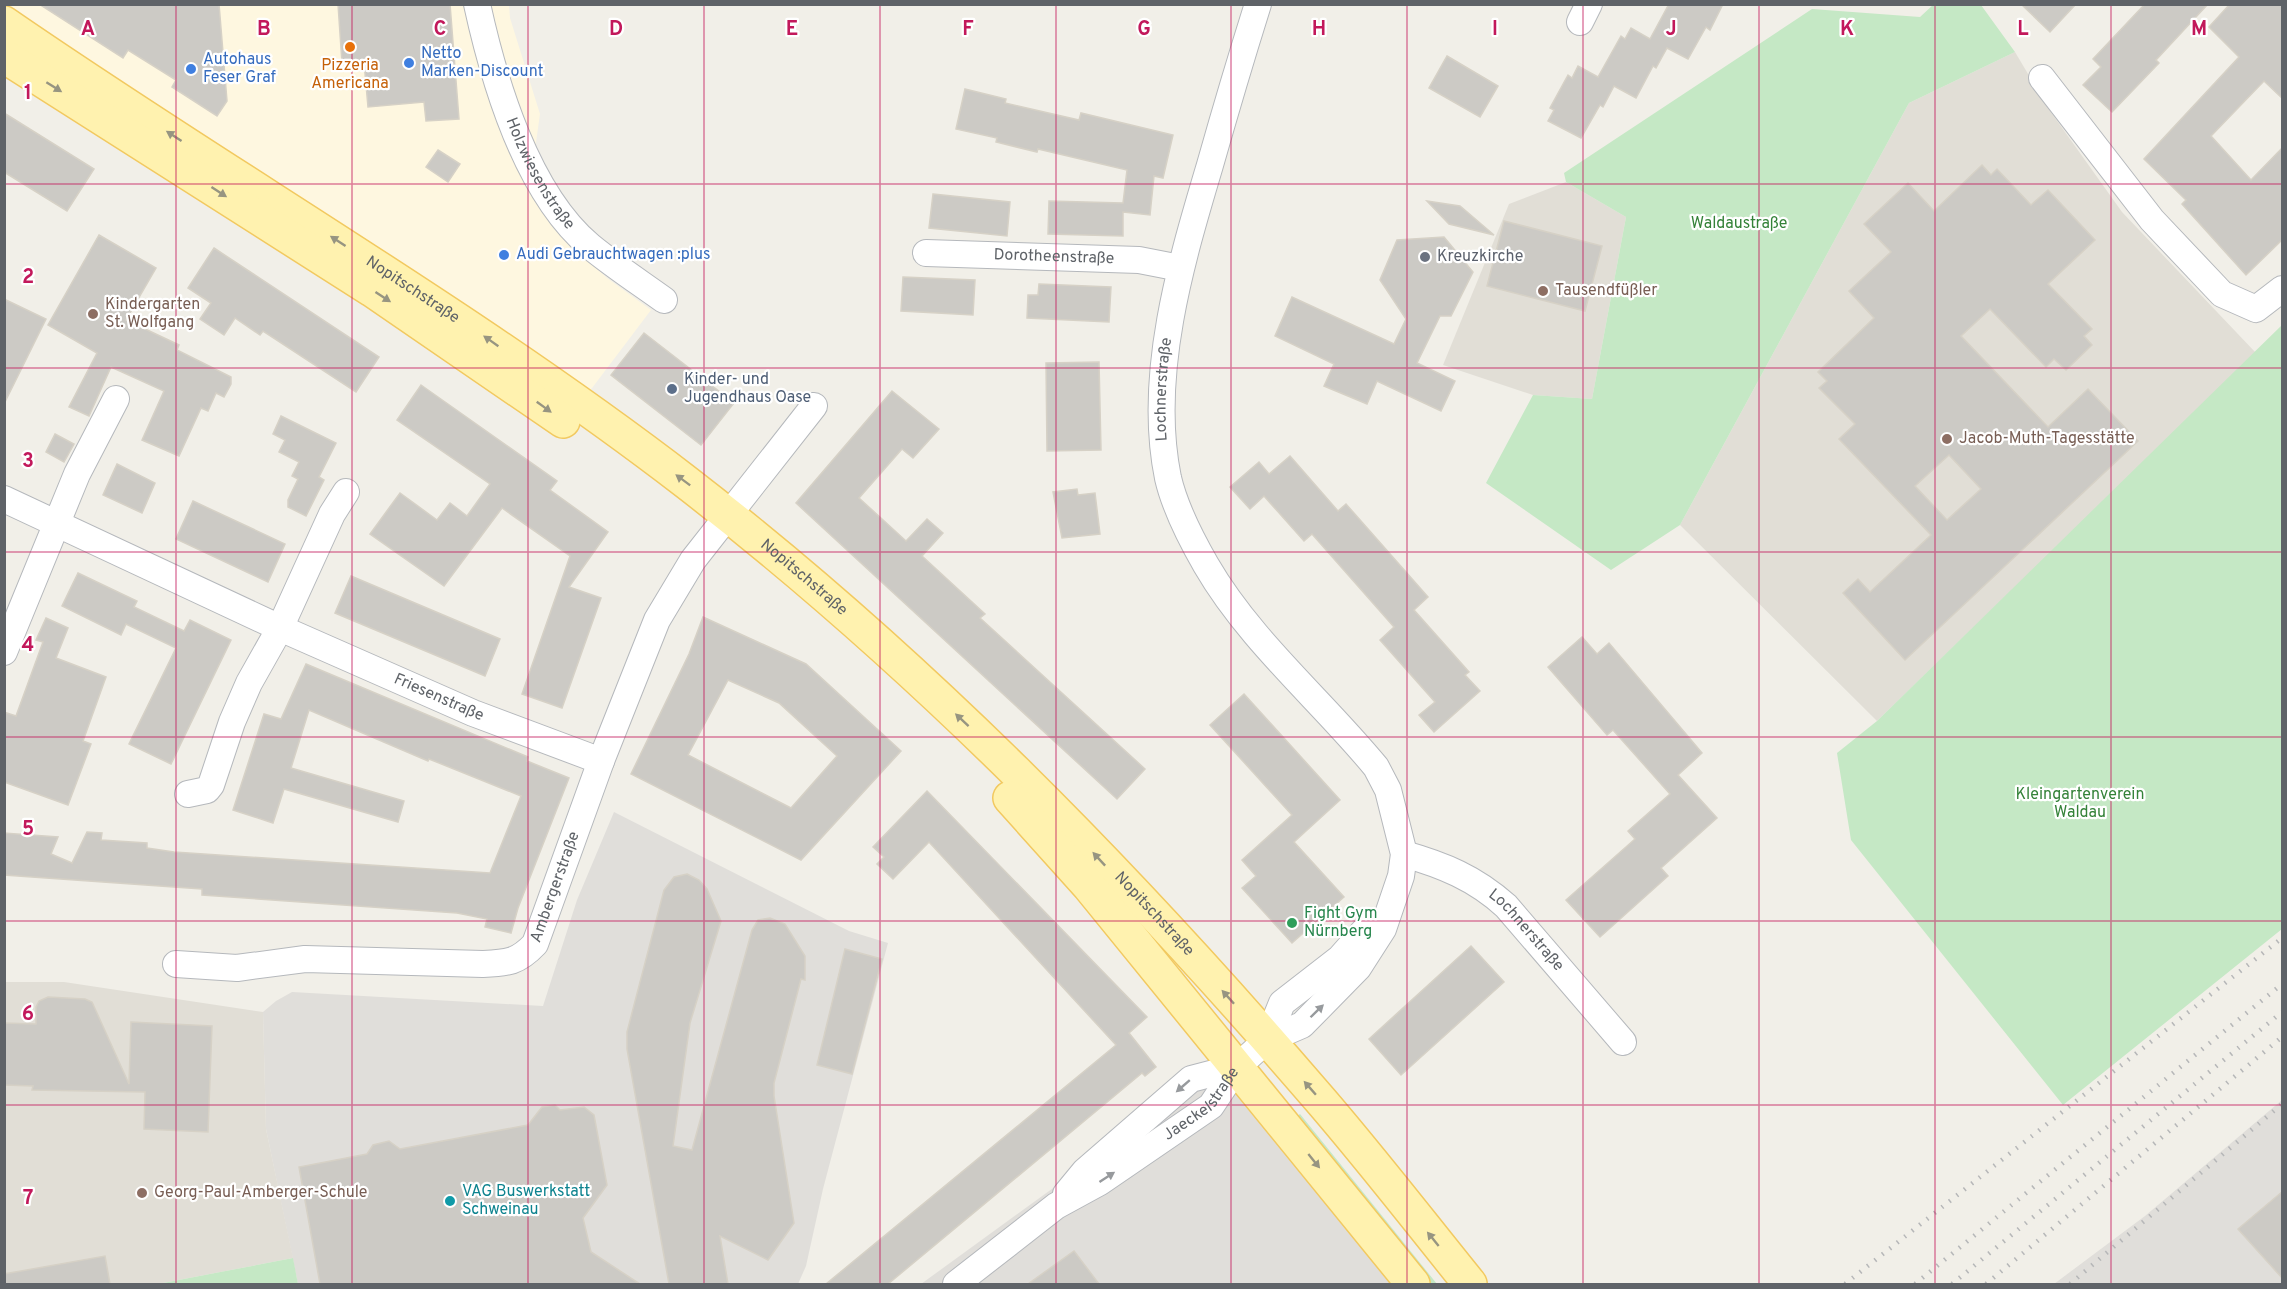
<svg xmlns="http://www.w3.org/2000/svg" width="2287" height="1289" viewBox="0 0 2287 1289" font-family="Overpass,sans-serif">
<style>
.commercial{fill:#fef7e0}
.industrial{fill:#e0deda}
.education{fill:#e1ded6}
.green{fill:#c5e8c5}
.building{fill:#cccac5;stroke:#d6d1c6;stroke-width:1.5;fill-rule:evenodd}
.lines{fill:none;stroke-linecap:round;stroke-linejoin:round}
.street-casing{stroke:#b5b8bc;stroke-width:28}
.primary-casing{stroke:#f2c960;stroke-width:36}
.street{stroke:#fff;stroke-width:26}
.primary{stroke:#fff2af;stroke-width:33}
.rail{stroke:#b6b7b8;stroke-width:4.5;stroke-dasharray:1.5 8;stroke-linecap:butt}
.oneway{fill:#979581}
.oneway2{fill:#979a9d}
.grid{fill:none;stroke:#c2185b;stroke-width:1.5;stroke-opacity:0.55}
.food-dot{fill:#e8710a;stroke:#fff;stroke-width:2}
.shop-dot{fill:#3f7fe0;stroke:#fff;stroke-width:2}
.worship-dot{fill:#6b7280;stroke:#fff;stroke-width:2}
.education-dot{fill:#8d6e63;stroke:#fff;stroke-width:2}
.service-dot{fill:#5c6f8a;stroke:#fff;stroke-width:2}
.leisure-dot{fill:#2e9e5b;stroke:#fff;stroke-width:2}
.culture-dot{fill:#0f9aa8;stroke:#fff;stroke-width:2}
.labels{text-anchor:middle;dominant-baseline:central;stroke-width:4.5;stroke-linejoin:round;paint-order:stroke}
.shop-label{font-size:16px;fill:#366cbe;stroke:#fff;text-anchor:start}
.food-label{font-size:16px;fill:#c56008;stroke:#fff}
.street-label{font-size:16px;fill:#5f6368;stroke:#fff}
.park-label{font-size:16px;fill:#348238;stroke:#fff}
.worship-label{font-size:16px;fill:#5b616d;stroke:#fff;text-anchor:start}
.education-label{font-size:16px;fill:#785e54;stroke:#fff;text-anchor:start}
.service-label{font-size:16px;fill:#4e5e75;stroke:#fff;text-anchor:start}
.leisure-label{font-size:16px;fill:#27864d;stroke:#fff;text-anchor:start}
.culture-label{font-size:16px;fill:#0d838f;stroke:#fff;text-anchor:start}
.grid-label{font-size:20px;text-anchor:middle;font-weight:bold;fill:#c2185b;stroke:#fff;stroke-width:4.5;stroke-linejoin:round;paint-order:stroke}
</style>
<rect width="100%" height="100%" fill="#f1efe8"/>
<polygon class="commercial" points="5,5 509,5 510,18 540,114 529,192 554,229 607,278 651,310 586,396"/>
<g class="industrial">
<polygon points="614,812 849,931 888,943 823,1189 806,1266 798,1284 298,1284 266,1129 263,1012 276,1001 292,992 543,1006 577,900"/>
<polygon points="1231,1059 1416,1284 921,1284"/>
<polygon points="2282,1100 2282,1284 2054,1284 2145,1216"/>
</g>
<g class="education">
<polygon points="2015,52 2050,111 2122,212 2256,353 1877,721 1680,525 1909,103"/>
<polygon points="1566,182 1626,217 1592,399 1533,395 1443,365 1509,204"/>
<polygon points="4,982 64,982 263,1012 266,1129 293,1258 158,1284 5,1284"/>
</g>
<g class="green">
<polygon points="1934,4 1981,5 2015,52 1909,103 1680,525 1611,570 1486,483 1533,395 1592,399 1626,217 1566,182 1564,173 1812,9 1920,17"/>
<polygon points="2282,325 2282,929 2063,1105 1851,840 1837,753 1877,721"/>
<polygon points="1300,1114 1437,1284 1427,1284 1293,1120"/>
<polygon points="293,1258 298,1284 158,1284"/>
</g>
<g class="building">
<polygon points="39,4 219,4 227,101 217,116 172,87 176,80 128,50 123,58"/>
<polygon points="338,4 450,4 459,119 426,121 424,102 368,107 364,62 342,63"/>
<polygon points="1669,4 1723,4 1710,30 1706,27 1688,59 1667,48 1656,68 1653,66 1636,98 1614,86 1603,107 1600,105 1581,138 1548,121 1554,110 1550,108 1568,75 1572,78 1578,66 1598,77 1621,36 1625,39 1631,28 1650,39"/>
<polygon points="2021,4 2076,4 2050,32"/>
<polygon points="2145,4 2208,4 2156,60 2159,63 2112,112 2083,85 2101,67 2093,59"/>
<polygon points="2230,4 2283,4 2283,99 2264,81 2211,136 2251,180 2283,147 2283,239 2246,275 2182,204 2186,200 2144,159 2239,57 2209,27"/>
<polygon points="1447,56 1498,86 1480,117 1429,88"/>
<polygon points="965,89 1006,99 1005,103 1079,120 1081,113 1173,135 1163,178 1154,176 1150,215 1123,212 1123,236 1048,234 1049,201 1123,203 1127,170 1038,149 1037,152 996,142 997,138 956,129"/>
<polygon points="4,113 94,169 67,211 4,172"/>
<polygon points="438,150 460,164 448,182 426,167"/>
<path d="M1982 165 1991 175 1997 169 2031 205 2048 190 2095 240 2048 284 2092 329 2084 336 2092 345 2066 370 2054 359 2046 367 1990 309 1961 336 2048 427 2088 389 2138 441 1905 660 1843 593 1858 579 1870 592 1931 535 1839 439 1855 424 1819 388 1827 381 1818 372 1874 318 1849 291 1891 252 1864 224 1908 183 1934 211ZM1949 455 1981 489 1947 520 1915 486Z"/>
<polygon points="933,194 1010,202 1007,236 929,228"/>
<polygon points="1427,201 1460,206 1494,235 1449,224"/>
<polygon points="1504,221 1602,246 1585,311 1487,286"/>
<polygon points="99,235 156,268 126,320 179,345 177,350 231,377 231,384 224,397 216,393 208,411 201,408 179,456 142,440 164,391 111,367 89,416 69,407 97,353 48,325"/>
<polygon points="1444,237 1473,272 1451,316 1440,316 1417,363 1455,381 1441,411 1377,381 1367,404 1324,386 1334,364 1275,336 1292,297 1394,344 1406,319 1380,280 1397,240"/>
<polygon points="214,248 379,357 356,392 263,331 260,335 235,318 224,335 200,319 211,303 188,288"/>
<polygon points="903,277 975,280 973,315 901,311"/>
<polygon points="1039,284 1111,287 1109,322 1027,318 1028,295 1038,295"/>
<polygon points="4,299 46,319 4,404"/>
<polygon points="644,333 734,403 701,445 611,375"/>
<polygon points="1099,362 1101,450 1047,451 1046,363"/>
<polygon points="421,385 557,481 550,490 608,532 569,587 601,598 562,708 522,694 570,556 502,508 444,586 370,534 400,493 437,520 450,503 467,516 490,484 397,420"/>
<polygon points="892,391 939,429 913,458 902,449 859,498 906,541 927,519 943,533 922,556 985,614 980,618 1145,769 1117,799 796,503"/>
<polygon points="281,416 336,443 319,477 324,480 306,516 288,507 288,500 298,479 292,476 299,462 279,452 285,440 273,434"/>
<polygon points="55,434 74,444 64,462 46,452"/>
<polygon points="1290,456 1338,511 1346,504 1428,597 1414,610 1469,672 1465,675 1480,691 1434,732 1419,715 1435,702 1380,640 1394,627 1312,534 1304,541 1264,496 1250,509 1230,487 1259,462 1269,474"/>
<polygon points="117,464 155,483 142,513 103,495"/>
<polygon points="1077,489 1078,495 1095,493 1100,534 1062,538 1053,492"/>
<polygon points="193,501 285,544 268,582 176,539"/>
<polygon points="78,573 137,601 134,607 184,631 190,620 231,640 171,764 129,744 176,648 126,624 121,635 62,606"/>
<polygon points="351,576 500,639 485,676 335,613"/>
<path d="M703 617 806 664 901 751 801 860 631 774 689 654ZM728 680 779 703 837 756 791 808 688 755Z"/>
<polygon points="46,618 68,628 56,658 106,677 83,741 91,744 68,805 4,782 4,712 16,716 43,642 36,640"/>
<polygon points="1582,637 1597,654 1609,643 1702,753 1678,775 1717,818 1661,868 1668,876 1600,937 1566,900 1635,839 1628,831 1670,794 1613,730 1607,735 1548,667"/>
<polygon points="306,664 528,757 527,761 569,778 518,908 511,933 485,927 487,919 457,913 202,895 202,889 4,875 4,833 58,837 51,854 72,863 87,832 102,833 101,840 147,843 147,848 174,852 490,873 521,796 429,759 428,761 309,710 291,768 404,801 398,822 284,789 273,823 233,810 264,714 281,719"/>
<polygon points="1244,694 1340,800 1294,842 1344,897 1292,943 1242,888 1256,876 1242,860 1292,815 1210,725"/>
<polygon points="927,791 1147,1017 1129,1033 1156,1067 1145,1076 1142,1073 888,1284 826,1284 1116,1045 929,842 893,879 877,864 884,857 873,847"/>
<polygon points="687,874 699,880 707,889 721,921 690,1023 673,1146 692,1150 752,930 758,920 770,918 785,924 805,956 805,980 801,979 774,1083 774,1096 794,1223 768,1260 720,1236 728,1284 669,1284 627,1049 627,1032 664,890 674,877"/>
<polygon points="1471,946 1504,982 1401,1075 1369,1039"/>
<polygon points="845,949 882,959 852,1074 817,1065"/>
<polygon points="48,997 85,999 92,1002 129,1084 131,1022 212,1026 208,1132 144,1129 145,1092 32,1090 33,1086 4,1085 4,1023 36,1024 36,1007 39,1001"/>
<polygon points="555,1105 560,1110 584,1107 594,1115 607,1185 583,1218 591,1252 640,1284 320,1284 299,1167 367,1154 373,1145 389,1141 400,1149 528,1125 542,1107"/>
<polygon points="2283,1191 2283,1279 2238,1229"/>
<polygon points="1074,1251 1099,1284 1028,1284"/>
<polygon points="105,1256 110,1284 4,1284 4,1274"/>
</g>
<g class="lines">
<defs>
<g id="street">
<path id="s1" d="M477 4C494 82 527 193 590 246 613 265 639 282 664 300"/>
<polyline points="1580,22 1589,4"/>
<polyline points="2042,78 2152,220 2222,294 2256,309 2282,289"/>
<path id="s2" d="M926 253 1139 260 1180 268"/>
<path id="s3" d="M4 499 280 628 473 713 601 761"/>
<polyline points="4,652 77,474 116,399"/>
<polyline points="188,794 207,790 211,785 232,722 249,683 280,628 332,514 346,492"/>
<path id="s4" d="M1404 854C1443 865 1475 878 1506 906L1623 1042"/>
<path id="s5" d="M176 964 237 968 305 959 483 964C508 963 518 962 535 944L601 761 657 620 693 560 814 406"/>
<polyline points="1267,1040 1282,1003 1340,958 1372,922"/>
<polyline points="1066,1194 1085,1171 1191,1079 1237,1067"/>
<path id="s6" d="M956 1284 1056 1206 1100 1182 1211 1106 1237 1067 1267 1040 1302 1025 1358 968 1383 929 1401 876 1404 854 1388 790 1376 767C1321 700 1250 641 1206 565 1191 539 1175 508 1168 478 1147 376 1181 262 1210 165 1225 112 1241 58 1258 4"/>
</g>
<g id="primary">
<path id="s7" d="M4 23C230 179 469 315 686 482 918 661 1125 873 1316 1095 1369 1156 1419 1221 1470 1284"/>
<polyline points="4,56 372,290 563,421"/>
<polyline points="1010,798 1089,886 1413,1284"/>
</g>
</defs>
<use href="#street" class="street-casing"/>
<use href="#primary" class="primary-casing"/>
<use href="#street" class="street"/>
<use href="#primary" class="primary"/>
<g class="rail">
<polyline points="1845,1284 2282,938"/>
<polyline points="1915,1284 2282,984"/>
<polyline points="1952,1284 2282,1012"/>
<polyline points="1986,1284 2282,1037"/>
<polyline points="2070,1284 2282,1104"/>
</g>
</g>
<defs><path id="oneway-solid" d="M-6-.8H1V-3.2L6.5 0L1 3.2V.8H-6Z" transform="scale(1.5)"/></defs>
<g class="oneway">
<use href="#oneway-solid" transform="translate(54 87) rotate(32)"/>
<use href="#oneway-solid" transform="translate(174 136) rotate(-147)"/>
<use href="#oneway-solid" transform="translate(219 192) rotate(33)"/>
<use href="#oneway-solid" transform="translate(338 241) rotate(-147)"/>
<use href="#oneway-solid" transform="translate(383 297) rotate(33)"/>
<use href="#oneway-solid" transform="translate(491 341) rotate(-145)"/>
<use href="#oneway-solid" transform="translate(544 407) rotate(36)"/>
<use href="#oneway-solid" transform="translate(683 480) rotate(-143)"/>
<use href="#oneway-solid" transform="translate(962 720) rotate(-137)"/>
<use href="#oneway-solid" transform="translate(1099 859) rotate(-133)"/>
<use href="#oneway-solid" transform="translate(1228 997) rotate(-132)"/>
<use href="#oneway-solid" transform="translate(1310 1088) rotate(-131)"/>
<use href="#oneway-solid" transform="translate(1314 1161) rotate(51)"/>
<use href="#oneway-solid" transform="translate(1433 1239) rotate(-129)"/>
</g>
<g class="oneway2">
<use href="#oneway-solid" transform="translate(1317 1011) rotate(-44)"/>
<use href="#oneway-solid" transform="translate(1183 1086) rotate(139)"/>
<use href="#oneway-solid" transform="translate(1107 1177) rotate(-33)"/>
</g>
<path class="grid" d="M176 4V1284M352 4V1284M528 4V1284M704 4V1284M880 4V1284M1056 4V1284M1231 4V1284M1407 4V1284M1583 4V1284M1759 4V1284M1935 4V1284M2111 4V1284M4 184H2282M4 368H2282M4 552H2282M4 737H2282M4 921H2282M4 1105H2282"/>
<circle class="food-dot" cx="350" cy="47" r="6"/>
<g class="shop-dot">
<circle cx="409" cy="63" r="6"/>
<circle cx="191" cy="69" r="6"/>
<circle cx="504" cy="255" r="6"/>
</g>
<circle class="worship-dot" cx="1425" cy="257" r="6"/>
<g class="education-dot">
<circle cx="1543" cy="291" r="6"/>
<circle cx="93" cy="314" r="6"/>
<circle cx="1947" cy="439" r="6"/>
<circle cx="142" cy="1193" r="6"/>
</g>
<circle class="service-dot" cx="672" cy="389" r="6"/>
<circle class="leisure-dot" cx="1292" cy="923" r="6"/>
<circle class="culture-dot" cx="450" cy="1201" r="6"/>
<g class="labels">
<g class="shop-label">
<text x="421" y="54">Netto<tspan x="421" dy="18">Marken-Discount</tspan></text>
<text x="203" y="60">Autohaus<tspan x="203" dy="18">Feser Graf</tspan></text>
<text x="516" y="255">Audi Gebrauchtwagen :plus</text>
</g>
<g class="food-label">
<text x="350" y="66">Pizzeria<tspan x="350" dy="18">Americana</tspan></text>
</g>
<g class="street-label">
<text stroke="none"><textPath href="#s1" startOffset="182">Holzwiesenstraße</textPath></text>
<text stroke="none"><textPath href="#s2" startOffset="128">Dorotheenstraße</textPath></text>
<text stroke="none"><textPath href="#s7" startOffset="488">Nopitschstraße</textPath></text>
<text stroke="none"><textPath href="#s6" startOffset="1182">Lochnerstraße</textPath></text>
<text stroke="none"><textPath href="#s7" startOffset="974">Nopitschstraße</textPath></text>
<text stroke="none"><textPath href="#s3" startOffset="478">Friesenstraße</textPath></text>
<text stroke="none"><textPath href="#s5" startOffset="426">Ambergerstraße</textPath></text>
<text stroke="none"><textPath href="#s7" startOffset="1460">Nopitschstraße</textPath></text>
<text stroke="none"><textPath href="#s4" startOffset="147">Lochnerstraße</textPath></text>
<text stroke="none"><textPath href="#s6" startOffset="306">Jaeckelstraße</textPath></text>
</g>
<g class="park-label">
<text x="1739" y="224">Waldaustraße</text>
<text x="2080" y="795">Kleingartenverein<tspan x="2080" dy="18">Waldau</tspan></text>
</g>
<g class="worship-label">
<text x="1437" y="257">Kreuzkirche</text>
</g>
<g class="education-label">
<text x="1555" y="291">Tausendfüßler</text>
<text x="105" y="305">Kindergarten<tspan x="105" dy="18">St. Wolfgang</tspan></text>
<text x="1959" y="439">Jacob-Muth-Tagesstätte</text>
<text x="154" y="1193">Georg-Paul-Amberger-Schule</text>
</g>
<g class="service-label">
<text x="684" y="380">Kinder- und<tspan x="684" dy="18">Jugendhaus Oase</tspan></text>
</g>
<g class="leisure-label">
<text x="1304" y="914">Fight Gym<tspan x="1304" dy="18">Nürnberg</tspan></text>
</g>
<g class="culture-label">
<text x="462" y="1192">VAG Buswerkstatt<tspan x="462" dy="18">Schweinau</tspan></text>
</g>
</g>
<g class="grid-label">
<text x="88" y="35">A</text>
<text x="264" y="35">B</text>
<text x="440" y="35">C</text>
<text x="616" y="35">D</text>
<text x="792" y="35">E</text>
<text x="968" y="35">F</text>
<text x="1144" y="35">G</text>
<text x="1319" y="35">H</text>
<text x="1495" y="35">I</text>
<text x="1671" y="35">J</text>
<text x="1847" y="35">K</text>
<text x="2023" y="35">L</text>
<text x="2199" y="35">M</text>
<text x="28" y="99">1</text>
<text x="28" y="283">2</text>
<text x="28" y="467">3</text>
<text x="28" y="651">4</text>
<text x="28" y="835">5</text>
<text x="28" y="1020">6</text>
<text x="28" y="1204">7</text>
</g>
<rect width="2287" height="1289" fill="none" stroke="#5f6368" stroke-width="12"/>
</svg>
